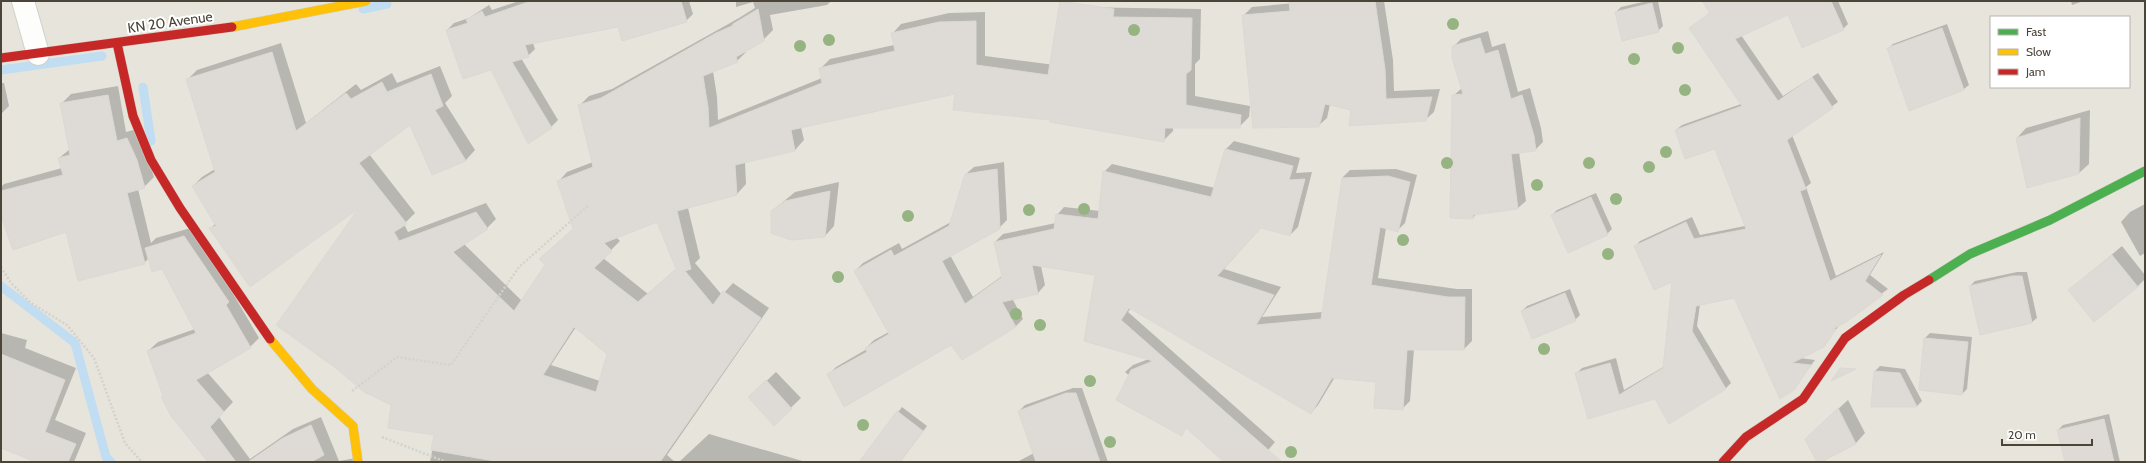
<svg xmlns="http://www.w3.org/2000/svg" width="2146" height="463" viewBox="0 0 2146 463" font-family="Cabin,sans-serif">
<style>
.residential{fill:#e7e4dc;fill-rule:evenodd}
.shadow{fill:#0003;fill-rule:evenodd}
.lines{fill:none;stroke-linecap:round;stroke-linejoin:round}
.stream{stroke:#c0ddf1;stroke-width:9}
.building{fill:#dedbd6;stroke:#dcd9d4;fill-rule:evenodd}
.street-casing{stroke:#d2d0cb;stroke-width:24}
.fast-casing{stroke:#d3cfc5;stroke-width:10}
.slow-casing{stroke:#d3cfc5;stroke-width:10}
.jam-casing{stroke:#d3cfc5;stroke-width:10}
.path{stroke:#d3d2cc;stroke-width:2.5;stroke-dasharray:2 2;stroke-linecap:butt}
.street{stroke:#fdfdfc;stroke-width:22}
.fast{stroke:#4caf50;stroke-width:9}
.slow{stroke:#ffc107;stroke-width:9}
.jam{stroke:#c62828;stroke-width:9}
.tree{fill:#96b382}
.labels{text-anchor:middle;dominant-baseline:central;stroke-width:4;stroke-linejoin:round;paint-order:stroke}
.street-label{font-size:14px;fill:#4b4439;stroke:#fff}
</style>
<rect width="100%" height="100%" fill="#f4f2ee"/>
<path class="residential" d="M1 1H2145V462H1ZM1991 17H2129V87H1991Z"/>
<g class="shadow">
<polygon points="519,1 689,1 693,14 686,21 619,26 533,43 535,49 528,56 521,58 558,120 551,127 491,68 447,30 454,23 469,18 489,5 492,10"/>
<path d="M736 1H831L827 5 770 15 773 30 763 40 746 50V52L737 61 713 71 717 97 718 120 822 78 820 69 830 59 894 45 892 34 901 24 949 13 985 12V56L1063 66 1071 7 1201 9 1200 59 1195 64V96L1250 106 1249 117 1239 127H1173V131L1163 141 956 93 801 127 804 140 795 150 745 162 746 184 737 194 688 208 700 258 695 263 722 295 733 283 769 308 667 455 675 462H506L493 460 492 462H430L435 435 393 404 361 206 211 228 215 224 193 186 202 177 215 169 187 80 197 70 281 43 306 123 356 84 361 90 392 73 397 83 440 66 452 96 445 103 475 150 466 160 433 174 410 124 369 154 415 213 404 224 408 232 486 203 496 219 487 228 464 244 522 301 574 228 558 182 567 172 593 162 579 106 589 96 612 89 739 18 755 8 753 2 736 7ZM657 220 677 268 648 294 603 258 620 241 616 237ZM576 327 608 353 600 381 551 365Z"/>
<polygon points="1294,1 1384,1 1393,60 1394,91 1440,89 1434,112 1425,120 1330,104 1327,118 1318,126 1243,16 1252,7 1295,3"/>
<polygon points="1647,1 1658,1 1663,26 1658,31 1616,12 1621,7"/>
<polygon points="1704,1 1838,1 1848,24 1843,29 1788,14 1741,35 1783,96 1818,73 1838,102 1792,135 1811,183 1806,187 1836,276 1884,252 1870,275 1888,289 1841,323 1823,346 1800,358 1815,360 1793,389 1735,297 1700,304 1697,326 1731,383 1726,388 1655,398 1588,418 1576,374 1582,368 1616,358 1624,390 1665,366 1673,280 1635,247 1640,241 1692,217 1700,235 1745,226 1715,148 1676,130 1682,125 1741,104 1690,28 1711,12"/>
<polygon points="2071,1 2084,1 2072,5"/>
<polygon points="1947,24 1969,85 1964,89 1888,49 1893,44"/>
<polygon points="1488,31 1492,47 1505,43 1518,92 1530,88 1541,128 1543,142 1535,150 1519,152 1526,201 1518,208 1476,214 1473,218 1453,96 1462,88 1453,47 1461,39"/>
<polygon points="1,83 4,83 9,106 1,114"/>
<polygon points="118,86 126,132 137,129 154,177 144,187 138,189 151,243 156,238 194,227 259,338 250,347 207,372 233,402 219,417 250,459 293,429 321,417 339,461 356,458 356,462 209,462 164,395 148,351 158,342 195,329 163,268 149,258 144,263 67,231 1,213 1,187 4,184 62,168 59,158 70,149 61,104 71,94"/>
<polygon points="2090,110 2089,164 2079,173 2017,138 2026,128"/>
<polygon points="1234,141 1300,158 1296,173 1312,172 1298,227 1290,235 1261,227 1224,269 1281,287 1262,317 1323,312 1342,178 1350,170 1396,169 1417,175 1405,223 1397,231 1386,228 1378,278 1457,289 1472,289 1472,341 1464,349 1414,349 1410,401 1402,409 1377,381 1335,377 1318,405 1311,413 1131,308 1128,312 1275,442 1258,462 1232,462 1217,454 1125,372 1133,365 1149,359 1085,341 1096,274 1041,266 1045,285 1038,293 1012,298 1023,319 1016,326 829,374 836,367 867,349 866,348 874,340 889,332 855,271 863,263 899,243 902,249 951,222 966,174 974,167 1004,162 1007,220 999,228 950,255 973,297 1002,276 995,242 1003,234 1056,223 1057,215 1064,207 1100,211 1104,172 1112,164 1215,188 1226,149"/>
<polygon points="839,182 834,226 825,236 772,211 795,192"/>
<polygon points="1596,193 1612,229 1607,234 1552,215 1557,210"/>
<polygon points="2145,204 2145,253 2140,256 2121,222 2130,212"/>
<polygon points="2122,246 2145,275 2145,279 2137,287 2070,290"/>
<polygon points="2017,272 2027,272 2037,318 2032,322 1970,286 1975,281"/>
<polygon points="1570,289 1580,315 1575,320 1522,311 1527,306"/>
<polygon points="1,333 27,340 25,348 76,368 55,420 86,433 74,462 31,462 32,459 1,447"/>
<polygon points="1930,333 1972,337 1967,389 1962,394 1920,390 1925,338"/>
<polygon points="1880,366 1905,369 1922,401 1917,406 1872,406 1875,371"/>
<polygon points="776,372 801,398 774,424 759,388"/>
<polygon points="1073,388 1082,388 1108,462 1017,462 1034,453 1019,411 1025,405"/>
<polygon points="1848,400 1865,433 1856,443 1818,462 1816,429"/>
<polygon points="902,407 927,426 900,462 861,462"/>
<polygon points="2109,414 2120,462 2066,462 2058,430 2063,425"/>
<polygon points="709,434 806,462 679,462"/>
</g>
<g class="lines">
<g class="stream">
<polyline points="363,9 387,4"/>
<polyline points="1,70 102,56"/>
<polyline points="143,87 151,141"/>
<polyline points="1,286 75,343 106,457 111,462"/>
</g>
</g>
<g class="building">
<polygon points="531,1 681,1 687,22 622,41 618,27 525,45 529,57 512,62 552,128 528,144 491,70 463,79 446,30 468,23 466,20 482,11 485,17"/>
<path d="M1060 1 1114 9 1113 17 1192 18 1191 70 1186 74V105L1241 115 1240 128H1165L1164 142 1050 122V120L953 110 955 94 791 130 795 151 735 165 737 195 677 211 691 269 685 271 713 305 723 291 761 318 660 462H500L431 450 434 435 388 428 391 405 364 392 337 369 276 325 358 209 250 287 209 228 216 226 192 186 215 172 186 79 272 52 296 131 346 93 351 99 382 82 387 92 431 74 443 106 435 110 466 161 432 175 410 125 359 163 407 224 394 232 399 241 476 212 488 229 453 252 514 311 545 265 539 259 573 229 557 181 593 167 578 105 601 98 716 33 732 26 733 24 758 9 764 41 736 57 738 62 703 76 708 107 709 128 822 83 819 68 895 51 891 33 939 22 976 21V65L1048 75ZM657 222 676 269 638 302 594 268 612 251 604 243ZM574 327 607 354 596 392 543 375Z"/>
<polygon points="1289,1 1375,1 1385,69 1386,99 1432,97 1426,121 1349,126 1351,110 1325,104 1319,127 1253,128 1242,15 1290,11"/>
<polygon points="1702,1 1831,1 1844,30 1802,48 1788,15 1735,39 1778,101 1812,77 1833,108 1787,140 1806,189 1800,191 1830,281 1881,255 1865,281 1883,295 1846,322 1833,329 1836,329 1824,347 1792,363 1811,365 1794,390 1780,399 1734,298 1696,306 1692,331 1726,389 1669,424 1655,399 1588,419 1575,373 1610,363 1619,395 1663,368 1672,282 1654,290 1634,246 1686,222 1694,239 1746,229 1715,149 1685,159 1675,130 1742,106 1689,28 1710,13"/>
<polygon points="1652,3 1659,32 1622,41 1615,12"/>
<polygon points="1942,28 1964,90 1909,111 1887,48"/>
<polygon points="1480,38 1485,54 1498,50 1511,99 1522,95 1534,136 1536,151 1511,154 1518,209 1473,215 1473,219 1450,218 1452,95 1463,94 1452,58 1452,46"/>
<polygon points="108,95 117,141 127,138 137,160 145,188 127,193 145,264 78,281 66,232 13,250 1,216 1,191 63,175 58,158 70,155 60,103"/>
<polygon points="2080,118 2079,174 2027,188 2016,138"/>
<polygon points="1225,149 1293,166 1289,180 1305,179 1290,236 1261,228 1217,276 1274,295 1256,325 1321,319 1342,178 1388,176 1410,182 1398,232 1380,227 1371,285 1448,297 1465,297 1464,350 1407,350 1403,410 1374,408 1376,382 1332,378 1311,414 1129,308 1121,320 1282,462 1224,462 1186,428 1182,436 1116,400 1131,370 1153,361 1084,341 1095,275 1032,265 1038,294 1002,302 1016,327 962,360 951,345 844,407 827,374 867,352 865,348 889,334 854,271 891,250 894,256 949,226 965,174 997,169 1000,229 942,261 965,304 1002,277 994,242 1054,229 1056,214 1098,219 1103,171 1211,197"/>
<polygon points="830,191 825,237 791,240 771,233 771,211 785,201"/>
<polygon points="1591,197 1608,235 1568,253 1551,215"/>
<polygon points="184,236 229,302 226,305 251,348 196,380 224,412 210,427 236,462 208,462 171,416 161,397 163,396 147,351 196,333 162,269 152,272 145,248"/>
<polygon points="2112,255 2138,287 2094,322 2068,290"/>
<polygon points="2012,276 2022,276 2032,323 1980,335 1969,286"/>
<polygon points="1565,293 1576,321 1532,339 1521,311"/>
<polygon points="1924,338 1968,342 1962,395 1919,390"/>
<polygon points="1,354 65,380 45,432 76,444 68,462 36,462 1,448"/>
<polygon points="1840,368 1856,369 1831,381"/>
<polygon points="1874,371 1900,373 1917,407 1871,407"/>
<polygon points="766,380 792,409 774,426 748,397"/>
<polygon points="1066,393 1076,393 1100,462 1036,462 1018,411"/>
<polygon points="1838,408 1856,444 1821,462 1817,462 1805,439"/>
<polygon points="897,411 923,431 900,462 859,462"/>
<polygon points="2104,419 2114,462 2065,462 2057,430"/>
<polygon points="311,425 324,455 311,462 248,462 283,438"/>
</g>
<g class="lines">
<defs>
<polyline id="street" points="23,1 38,54"/>
<polyline id="fast" points="1929,280 1970,254 2050,220 2145,171"/>
<g id="slow">
<polyline points="232,27 366,1"/>
<polyline points="270,339 312,389 353,426 358,462"/>
</g>
<g id="jam">
<polyline points="117,43 133,116 151,160 180,208 270,339"/>
<polyline points="1,58 232,27"/>
<polyline points="1723,462 1746,437 1803,399 1845,338 1904,295 1929,280"/>
</g>
</defs>
<use href="#street" class="street-casing"/>
<use href="#fast" class="fast-casing"/>
<use href="#slow" class="slow-casing"/>
<use href="#jam" class="jam-casing"/>
<g class="path">
<polyline points="1,267 11,283 31,303 67,325 94,358 125,443 142,462"/>
<polyline points="352,391 397,357 451,365 519,267 589,205"/>
<polyline points="382,437 446,462"/>
</g>
<use href="#street" class="street"/>
<use href="#fast" class="fast"/>
<use href="#slow" class="slow"/>
<use href="#jam" class="jam"/>
</g>
<g class="tree">
<circle cx="1453" cy="24" r="6"/>
<circle cx="1134" cy="30" r="6"/>
<circle cx="829" cy="40" r="6"/>
<circle cx="800" cy="46" r="6"/>
<circle cx="1678" cy="48" r="6"/>
<circle cx="1634" cy="59" r="6"/>
<circle cx="1685" cy="90" r="6"/>
<circle cx="1666" cy="152" r="6"/>
<circle cx="1447" cy="163" r="6"/>
<circle cx="1589" cy="163" r="6"/>
<circle cx="1649" cy="167" r="6"/>
<circle cx="1537" cy="185" r="6"/>
<circle cx="1616" cy="199" r="6"/>
<circle cx="1084" cy="209" r="6"/>
<circle cx="1029" cy="210" r="6"/>
<circle cx="908" cy="216" r="6"/>
<circle cx="1403" cy="240" r="6"/>
<circle cx="1608" cy="254" r="6"/>
<circle cx="838" cy="277" r="6"/>
<circle cx="1016" cy="314" r="6"/>
<circle cx="1040" cy="325" r="6"/>
<circle cx="1544" cy="349" r="6"/>
<circle cx="1090" cy="381" r="6"/>
<circle cx="863" cy="425" r="6"/>
<circle cx="1110" cy="442" r="6"/>
<circle cx="1291" cy="452" r="6"/>
</g>
<g class="labels">
<g class="street-label">
<text transform="translate(170 22) rotate(-8)">KN 20 Avenue</text>
</g>
</g>
<rect width="2146" height="463" fill="none" stroke="#4b4439" stroke-width="4"/>
<rect x="1990" y="16" width="140" height="72" fill="#ffffff" stroke="#b7b4b0"/>
<rect x="1998" y="29" width="20" height="6" fill="#4caf50" stroke="#b7b4b0"/>
<text x="2026" y="36" font-size="12" fill="#4b4439">Fast</text>
<rect x="1998" y="49" width="20" height="6" fill="#ffc107" stroke="#b7b4b0"/>
<text x="2026" y="56" font-size="12" fill="#4b4439">Slow</text>
<rect x="1998" y="69" width="20" height="6" fill="#c62828" stroke="#b7b4b0"/>
<text x="2026" y="76" font-size="12" fill="#4b4439">Jam</text>
<path d="M2002 439v6h90v-6" fill="none" stroke="#4b4439" stroke-width="2"/>
<text x="2008" y="439" font-size="12" fill="#4b4439" stroke="#ffffff" stroke-width="3" paint-order="stroke">20 m</text>
</svg>
